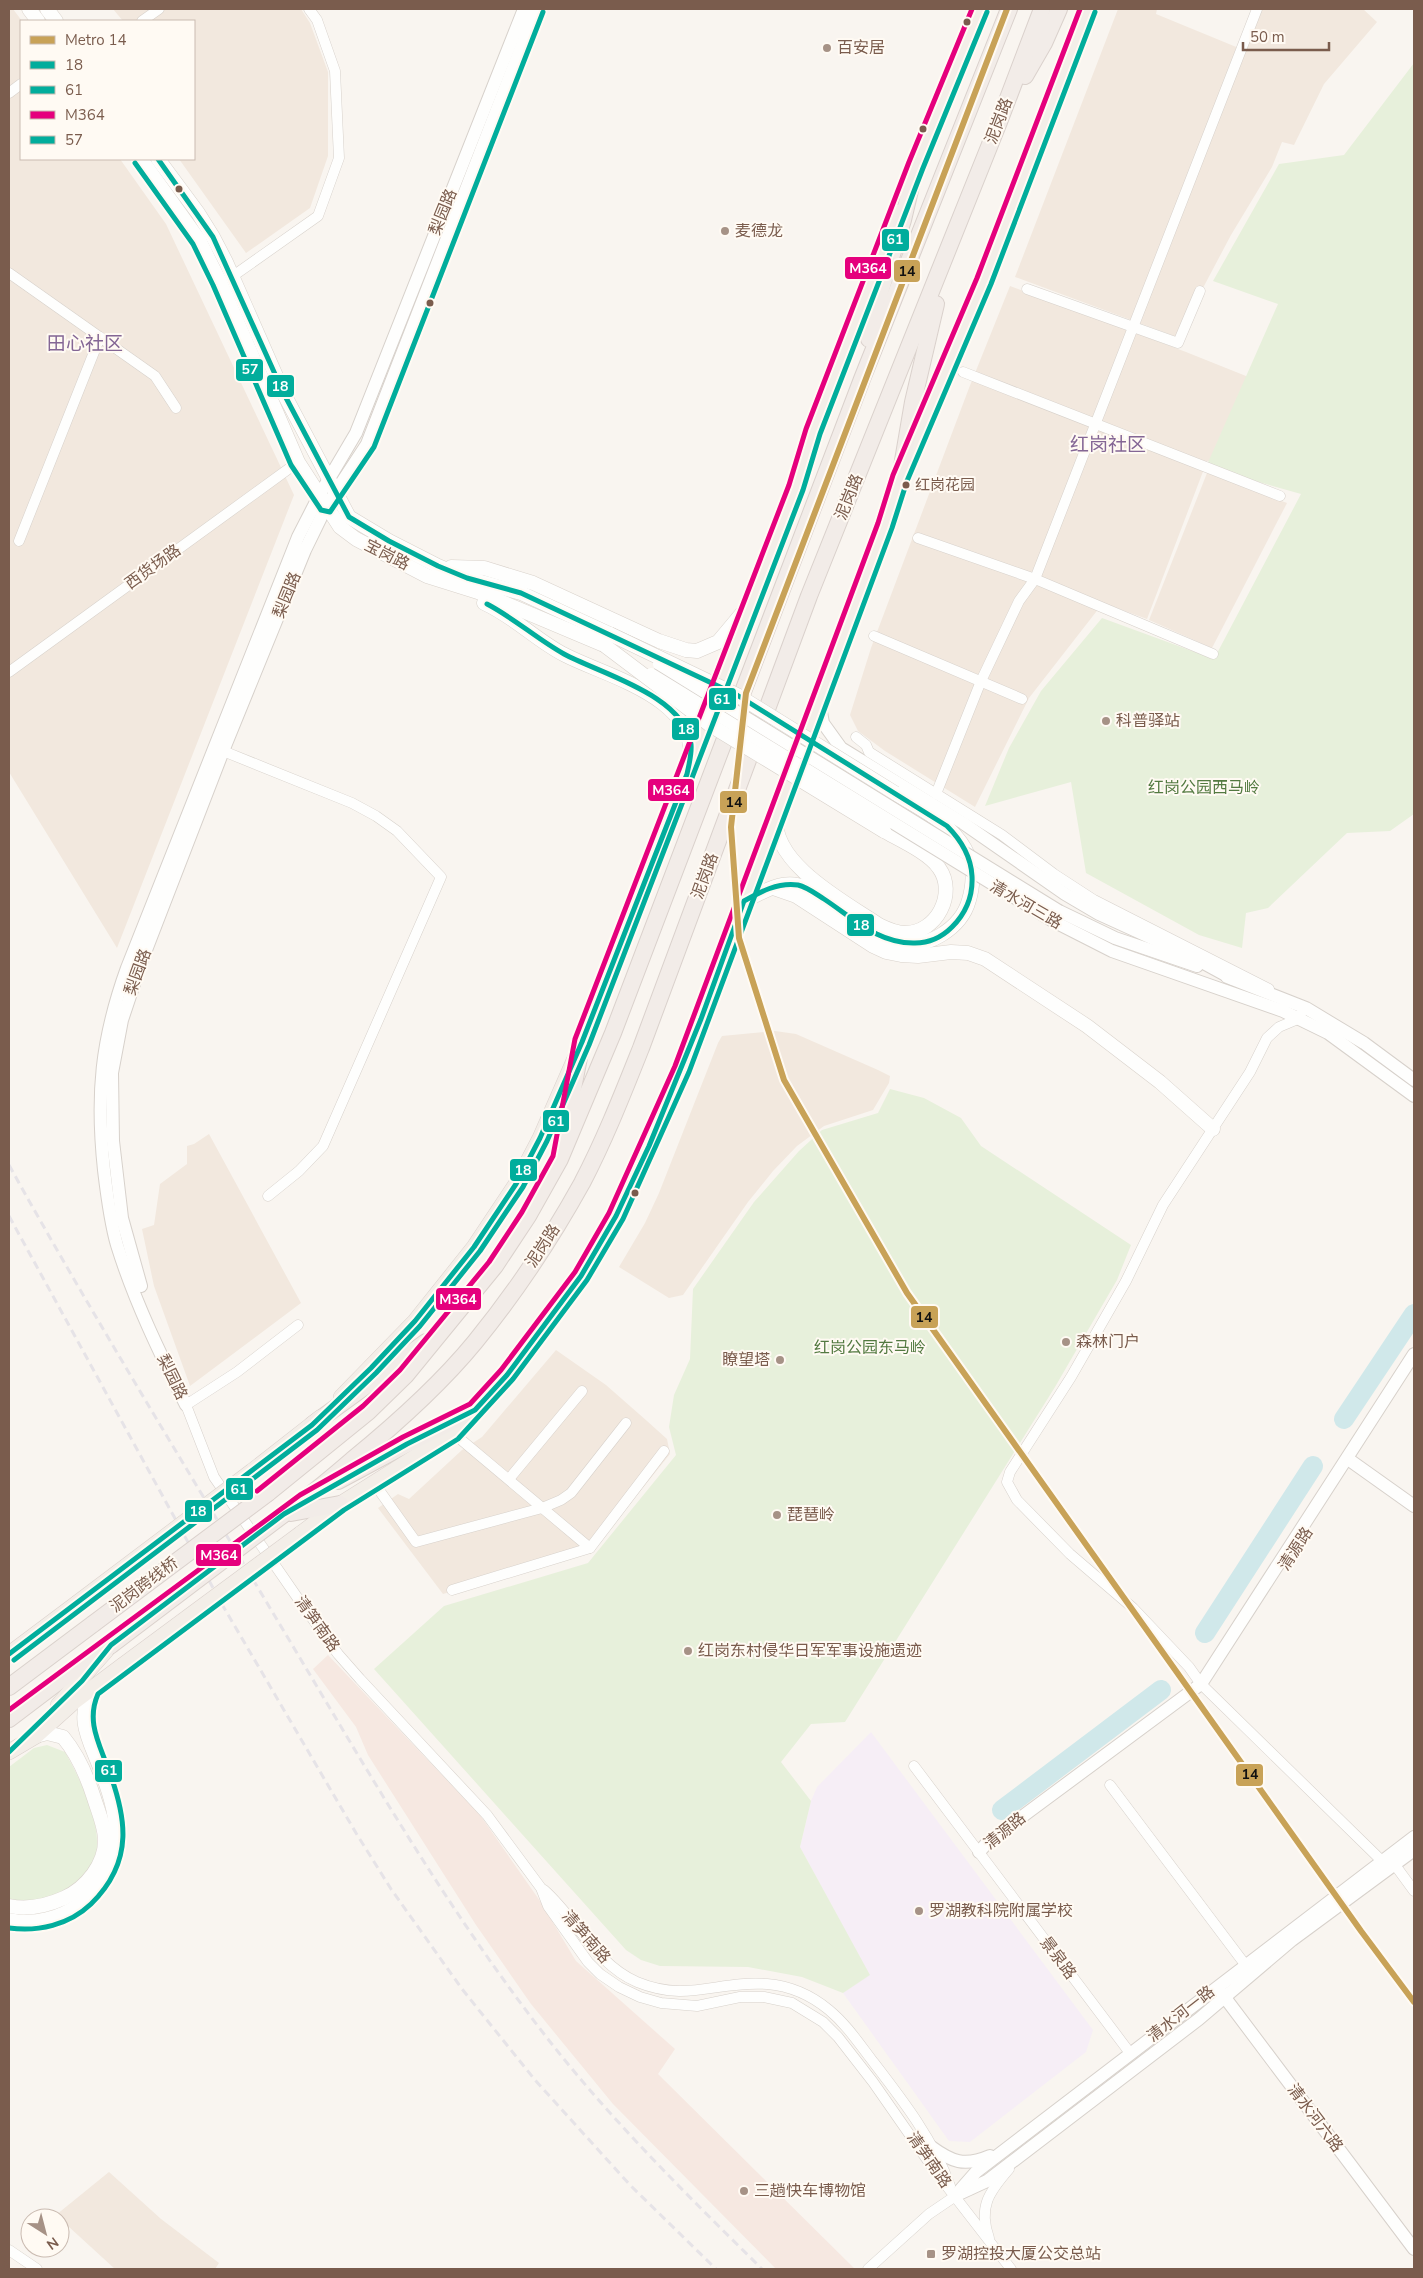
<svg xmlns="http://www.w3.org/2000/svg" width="1423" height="2278" viewBox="0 0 1423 2278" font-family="'Nunito Sans','Noto Sans SC',sans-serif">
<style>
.residential{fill:#f2e8de}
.commercial{fill:#f6e8e1}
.education{fill:#f6eef6}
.green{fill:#e7f0db}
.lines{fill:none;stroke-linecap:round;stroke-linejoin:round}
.river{stroke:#d0e8ea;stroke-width:20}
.minor-casing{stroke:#d7d1cb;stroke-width:11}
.tertiary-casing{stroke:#d7d1cb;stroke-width:14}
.secondary-casing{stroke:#d9d2cb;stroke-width:15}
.primary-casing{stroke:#dad1cc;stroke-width:16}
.trunk-casing{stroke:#dad1cc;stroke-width:18}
.minor{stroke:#fefefd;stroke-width:10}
.tertiary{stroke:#fefefd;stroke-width:12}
.secondary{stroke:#fefefd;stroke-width:14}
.primary{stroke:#f3eee8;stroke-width:15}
.trunk{stroke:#f2ece8;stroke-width:16}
.rail{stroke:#e6e3e7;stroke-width:3;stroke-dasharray:8 5;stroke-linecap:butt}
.tertiary-bridge-casing{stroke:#d7d1cb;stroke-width:14;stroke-linecap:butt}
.secondary-bridge-casing{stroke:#d9d2cb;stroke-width:15;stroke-linecap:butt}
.primary-bridge-casing{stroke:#dad1cc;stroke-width:16;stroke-linecap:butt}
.trunk-bridge-casing{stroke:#dad1cc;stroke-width:18;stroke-linecap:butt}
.tertiary-bridge{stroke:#fefefd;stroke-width:12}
.secondary-bridge{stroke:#fefefd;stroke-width:14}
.primary-bridge{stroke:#f3eee8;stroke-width:15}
.trunk-bridge{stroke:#f2ece8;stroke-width:16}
.bus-1-casing{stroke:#fffaf3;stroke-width:9}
.bus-2-casing{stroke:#fffaf3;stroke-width:9}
.bus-3-casing{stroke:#fffaf3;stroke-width:9}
.bus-4-casing{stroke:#fffaf3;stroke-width:9}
.bus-1{stroke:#01ad9c;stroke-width:5}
.bus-2{stroke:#01ad9c;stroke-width:5}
.bus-3{stroke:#e5007d;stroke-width:5}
.bus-4{stroke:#01ad9c;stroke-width:5}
.metro-1-casing{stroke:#fffaf3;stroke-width:10}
.metro-1{stroke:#c8a257;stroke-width:6}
.bus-dot{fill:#7a5c4d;stroke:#fffaf3;stroke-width:2}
.poi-dot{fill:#a69286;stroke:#fffaf3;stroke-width:2}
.labels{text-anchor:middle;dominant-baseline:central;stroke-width:4;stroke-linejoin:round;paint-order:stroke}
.bus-label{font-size:15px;fill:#7a5c4d;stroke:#fffaf3;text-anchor:start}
.poi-label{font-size:16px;fill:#7a5c4d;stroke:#fffaf3;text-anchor:start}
.street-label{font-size:16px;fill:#7a5c4d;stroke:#fffaf3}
.park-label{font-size:16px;fill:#537a41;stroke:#fffaf3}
.quarter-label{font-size:19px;fill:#846695;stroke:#fffaf3}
.line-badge{stroke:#fffaf3;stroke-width:2}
.badge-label{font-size:14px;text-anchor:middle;font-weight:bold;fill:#fff}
.pale-badge-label{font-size:14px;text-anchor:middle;font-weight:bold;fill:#111}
</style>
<rect width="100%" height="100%" fill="#f9f5f0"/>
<g class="residential">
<polygon points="9,9 13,9 22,21 21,159 120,159 166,224 294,495 117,948 9,772"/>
<polygon points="113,9 301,9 310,23 328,72 328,156 310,208 246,253 179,159 194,159 194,21 123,21"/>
<polygon points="1118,9 1157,9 1156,14 1246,51 1262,9 1363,9 1377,22 1324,84 1294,145 1282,142 1272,167 1231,235 1177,337 1015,277"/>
<polygon points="1010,286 1186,352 1246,376 1251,381 1219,463 1207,461 1147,619 1103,603 1029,698 975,807 885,751 858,731 850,715 871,648 969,388"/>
<polygon points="1207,473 1287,503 1212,648 1149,620"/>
<polygon points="775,1031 796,1034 878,1070 890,1076 889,1083 873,1110 824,1126 797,1146 773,1171 748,1202 683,1295 669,1298 619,1267 645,1223 659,1193 718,1043 722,1036"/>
<polygon points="209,1134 301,1303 190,1386 154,1286 142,1229 154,1225 160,1184 187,1164 187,1146 194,1144"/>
<polygon points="556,1350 606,1385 647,1421 667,1439 670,1454 593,1550 443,1594 378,1508 398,1494 409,1499 462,1450 482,1437"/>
<polygon points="109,2172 161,2219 219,2263 215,2269 115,2269 56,2215"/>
</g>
<polygon class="commercial" points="328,1655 480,1815 540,1901 576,1961 675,2049 658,2074 855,2269 776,2269 613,2104 531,2004 476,1925 368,1755 356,1727 313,1669"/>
<polygon class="education" points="871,1732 1093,2030 1086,2052 970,2142 949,2141 843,1993 869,1974 800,1847 811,1801 817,1787"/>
<g class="green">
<polygon points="1414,63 1414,814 1390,831 1347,833 1268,908 1246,913 1242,948 1199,935 1086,873 1071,782 985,806 1009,748 1041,691 1102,618 1214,659 1301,494 1206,467 1278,304 1213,281 1279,164 1344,155"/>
<polygon points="890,1089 924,1098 961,1118 981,1146 1131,1245 1117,1280 1055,1387 845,1722 811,1724 781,1762 811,1801 800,1847 870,1975 843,1993 802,1977 748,1967 660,1966 641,1960 626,1950 374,1669 444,1606 588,1563 676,1455 669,1427 674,1395 690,1359 693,1289 754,1202 799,1151 822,1130 878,1113"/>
<path d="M47 1745 65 1752C89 1796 127 1871 57 1894 37 1901 30 1903 9 1901V1767L34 1748Z"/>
</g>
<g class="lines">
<g class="river">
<polyline points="1344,1419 1414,1314"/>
<polyline points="1205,1633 1313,1466"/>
<polyline points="1002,1810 1161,1690"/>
</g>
<defs>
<g id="minor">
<polyline points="142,21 159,9"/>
<polyline points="9,93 21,84"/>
<polyline points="9,273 155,376 176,408"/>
<polyline points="233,276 318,216 339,158 335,71 317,20 309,9"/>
<polyline points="1027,289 1178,343 1200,291"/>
<polyline points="963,372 1280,496"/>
<polyline points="918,538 1035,579 1213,654"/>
<polyline points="19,541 100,337"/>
<polyline points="874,636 1022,699"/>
<polyline points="9,672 298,462"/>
<polyline points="856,737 866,745 869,752 1002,835 1054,874 1094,900 1269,989"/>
<polyline points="223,751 352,803 376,816 397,831 441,877 323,1146 299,1171 268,1196"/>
<polyline points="936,794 981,681 1019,601 1035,579 1257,9"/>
<polyline points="1301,1014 1298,1019 1279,1027 1267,1038 1250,1072 1163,1205 1126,1281 1071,1377 1010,1472 1007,1482 1017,1500 1070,1554 1133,1608 1189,1667 1201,1684 1382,1861 1395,1865 1414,1891"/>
<polyline points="298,1325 237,1372 186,1405 214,1477 299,1600 338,1654 360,1679 487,1815 541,1888 548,1906 588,1962 600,1974 619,1987 640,1997 661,2003 697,2006 740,1997 764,1997 792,2003 823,2022 838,2037 873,2082 935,2171 1011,2269"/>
<polyline points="453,1433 590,1548"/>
<polyline points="509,1479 582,1391"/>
<polyline points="374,1483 416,1542 542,1508 561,1500 571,1493 626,1423"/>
<polyline points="452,1590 590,1548 664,1451"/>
<polyline points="914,1766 1130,2053"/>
<polyline points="1110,1785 1250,1971"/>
<path d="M544 1890C577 1919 595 1964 637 1982 688 2003 718 1980 767 1984 791 1986 811 1995 829 2010 846 2024 858 2042 871 2059 901 2098 934 2140 950 2186"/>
<path d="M989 2238C978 2207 989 2192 1009 2169"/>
<polyline points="9,2250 37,2269"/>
<polyline points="868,2269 929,2214 954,2197"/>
</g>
<g id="tertiary">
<polyline points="819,701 823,723 841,748 963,823 1065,894 1099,914 1189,955 1233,979"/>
<polyline points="1059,911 1115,938 1197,966"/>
<polyline points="1053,921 1112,951 1283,1011 1328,1033 1414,1096"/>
<polyline points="1227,977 1306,1008 1364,1043 1414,1080"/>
<polyline points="141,1286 122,1218 113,1141 112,1073 122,1020 141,963 223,751 305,550 327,505 367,444 536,9"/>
<path d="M186 1405C160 1354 134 1300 117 1245 110 1221 107 1195 104 1170 96 1095 101 1040 127 968L298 537 320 494 356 433 524 9"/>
<polyline points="1348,1459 1414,1506"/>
<polyline points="979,1852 987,1843 1027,1813 1201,1684 1414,1354"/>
<polyline points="1220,1991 1414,2249"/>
<path d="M930 2146C952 2162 964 2167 990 2156"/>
<polyline points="961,2193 987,2181 1199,2019 1292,1940 1414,1850"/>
<polyline points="954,2197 976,2172 1006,2149 1414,1837"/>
</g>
<g id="secondary">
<polyline points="29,9 38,21"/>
<polyline points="47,9 56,21"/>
<polyline points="141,159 199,240 220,282 298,462 340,527 356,539 427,576 478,592 604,645"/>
<polyline points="158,159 198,213 213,237 226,262 284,394 349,517 389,541 438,566 467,578 521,593 610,634"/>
<polyline points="451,567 484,568 533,583 659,641 686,650 697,651 718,642 749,605"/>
<path d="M484 603C515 617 537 641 565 655 608 677 699 698 690 761"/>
<path d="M776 817C772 864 845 902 879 925 887 929 896 933 905 933 937 933 957 893 939 868 929 853 900 840 884 831"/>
<polyline points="773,888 796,896 873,946 886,952 901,955 918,956 951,952 968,953 985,959 1087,1026 1160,1082 1213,1129"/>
<path d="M744 901C759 894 779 881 797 885 805 886 813 892 820 897 857 919 896 963 941 935 954 927 965 915 969 900 974 883 974 864 965 849 950 822 920 809 895 793"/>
<path d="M9 1906C28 1910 46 1906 64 1898 86 1888 106 1864 105 1838 104 1824 98 1811 94 1798 87 1776 78 1755 63 1737L47 1733 36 1736"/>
<path d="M9 1920C34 1925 60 1919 81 1903 130 1864 120 1817 99 1765 88 1737 76 1718 92 1689"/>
</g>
<g id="primary">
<polyline points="912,176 980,9"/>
<polyline points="341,1397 415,1321 474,1247 516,1184 540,1138 582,1042 687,774 796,487 813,432 898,212"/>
<polyline points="252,1471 321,1417"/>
<polyline points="300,1534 340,1504 453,1433 507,1375 581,1276 616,1216 649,1146 682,1069 885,525 900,478 984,281 1088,9"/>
<polyline points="9,1654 77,1603"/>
<polyline points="58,1705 106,1651"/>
<polyline points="9,1752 36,1736 75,1701 123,1665"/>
</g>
<g id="trunk">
<polyline points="1025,76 1044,43 1059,9"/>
<polyline points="869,339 880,292 903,220 916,165"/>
<polyline points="900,478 913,402 936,304"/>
<polyline points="565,1130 582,1042"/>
<polyline points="312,1425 426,1342"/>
<polyline points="338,1481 407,1444 475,1410"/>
<polyline points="268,1493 368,1412 406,1375 495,1266 528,1216 560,1159 613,1033 862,379 1009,9"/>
<polyline points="291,1513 340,1504"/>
<path d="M284 1514C308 1498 330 1479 352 1460 396 1424 439 1386 475 1342 515 1293 551 1239 582 1183 605 1139 623 1093 641 1048L809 596 999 122 1042 9"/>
<polyline points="9,1687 93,1624"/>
<polyline points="9,1719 71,1672 111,1645"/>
</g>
</defs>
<use href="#minor" class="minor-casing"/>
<use href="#tertiary" class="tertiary-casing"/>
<use href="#secondary" class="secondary-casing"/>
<use href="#primary" class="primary-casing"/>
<use href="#trunk" class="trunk-casing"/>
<use href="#minor" class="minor"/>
<use href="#tertiary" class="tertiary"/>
<use href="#secondary" class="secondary"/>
<use href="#primary" class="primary"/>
<use href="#trunk" class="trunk"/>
<g class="rail">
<path d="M9 1165C94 1318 186 1467 276 1618 365 1766 451 1918 559 2053 621 2130 692 2200 762 2269"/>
<polyline points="9,1216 223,1606 356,1833 391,1889 462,1989 535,2080 630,2185 716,2269"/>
</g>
<defs>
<g id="tertiary-bridge">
<polyline points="659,664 1059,911"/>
<polyline points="651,674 1053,921"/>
</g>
<g id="secondary-bridge">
<polyline points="610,634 737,695 895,793"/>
<polyline points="604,645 710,725 884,831"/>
</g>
<g id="primary-bridge">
<polyline points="77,1603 252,1471"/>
<polyline points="123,1665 300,1534"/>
</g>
<g id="trunk-bridge">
<polyline points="93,1624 268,1493"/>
<polyline points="111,1645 284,1514"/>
</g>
</defs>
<use href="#tertiary-bridge" class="tertiary-bridge-casing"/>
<use href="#secondary-bridge" class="secondary-bridge-casing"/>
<use href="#primary-bridge" class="primary-bridge-casing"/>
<use href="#trunk-bridge" class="trunk-bridge-casing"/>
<use href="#tertiary-bridge" class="tertiary-bridge"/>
<use href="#secondary-bridge" class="secondary-bridge"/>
<use href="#primary-bridge" class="primary-bridge"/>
<use href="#trunk-bridge" class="trunk-bridge"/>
<defs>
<g id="bus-1">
<path d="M9 1654 312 1425 371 1368 415 1321 474 1247 516 1184 540 1138 582 1042 687 774C689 764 692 754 691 744 684 695 601 674 564 654 537 639 514 618 487 604"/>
<path d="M9 1752 82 1681 111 1645 284 1514 407 1444 475 1410 507 1375 581 1276 616 1216 649 1146 701 1019 744 901C760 892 778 882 798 885 807 887 816 894 824 899 853 918 878 944 915 943 929 943 942 937 952 927 966 913 973 895 972 876 971 856 961 840 947 826L737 695 521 593 467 578 438 566 389 541 349 517 284 394 213 237 158 159"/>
</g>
<g id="bus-2">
<polyline points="14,1660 317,1430 376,1373 420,1326 480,1251 523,1187 547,1141 589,1045 803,490 820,434 923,168 987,12"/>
<path d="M9 1928C38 1932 69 1925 91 1904 135 1861 127 1816 106 1763 97 1739 87 1719 98 1694L344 1510 458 1439 513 1379 587 1280 623 1219 689 1072 892 528 907 481 991 284 1095 12"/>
</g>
<g id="bus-3">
<polyline points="257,1491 363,1406 400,1370 489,1262 522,1212 553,1156 575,1039 789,485 806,429 909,162 972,9"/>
<polyline points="9,1710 300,1495 403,1437 470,1404 501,1370 575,1272 609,1213 675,1066 878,523 893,475 977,278 1080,9"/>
</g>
<polyline id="bus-4" points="135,163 193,244 213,285 291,465 321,510 330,512 374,447 543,12"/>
</defs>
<use href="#bus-1" class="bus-1-casing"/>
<use href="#bus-2" class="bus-2-casing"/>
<use href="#bus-3" class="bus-3-casing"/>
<use href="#bus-4" class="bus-4-casing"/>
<use href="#bus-1" class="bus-1"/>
<use href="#bus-2" class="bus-2"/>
<use href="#bus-3" class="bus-3"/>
<use href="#bus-4" class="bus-4"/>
<defs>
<polyline id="metro-1" points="1007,9 746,693 731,827 739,938 784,1080 907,1293 1361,1931 1414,2002"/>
</defs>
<use href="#metro-1" class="metro-1-casing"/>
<use href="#metro-1" class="metro-1"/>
</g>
<g class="bus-dot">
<circle cx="967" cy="22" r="4.5"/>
<circle cx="923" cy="129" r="4.5"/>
<circle cx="179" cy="189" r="4.5"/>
<circle cx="430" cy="303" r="4.5"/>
<circle cx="906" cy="485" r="4.5"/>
<circle cx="635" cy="1193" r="4.5"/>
</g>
<g class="poi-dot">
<circle cx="827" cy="48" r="5"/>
<circle cx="725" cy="231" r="5"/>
<circle cx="1106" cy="721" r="5"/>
<circle cx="1066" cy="1342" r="5"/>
<circle cx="780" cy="1360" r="5"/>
<circle cx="777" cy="1515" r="5"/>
<circle cx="688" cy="1651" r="5"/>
<circle cx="919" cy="1911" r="5"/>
<circle cx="744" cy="2191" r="5"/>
<rect x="926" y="2249" width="10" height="10" rx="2.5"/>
</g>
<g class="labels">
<g class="bus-label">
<text x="915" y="485">红岗花园</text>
</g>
<g class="poi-label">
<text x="837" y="48">百安居</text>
<text x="735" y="231">麦德龙</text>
<text x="1116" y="721">科普驿站</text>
<text x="1076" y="1342">森林门户</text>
<text x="770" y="1360" text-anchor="end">瞭望塔</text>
<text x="787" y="1515">琵琶岭</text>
<text x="698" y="1651">红岗东村侵华日军军事设施遗迹</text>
<text x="929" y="1911">罗湖教科院附属学校</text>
<text x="754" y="2191">三趟快车博物馆</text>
<text x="941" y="2254">罗湖控投大厦公交总站</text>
</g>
<g class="street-label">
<text transform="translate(999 121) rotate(-69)">泥岗路</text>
<text transform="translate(443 212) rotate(-68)">梨园路</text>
<text transform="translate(849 497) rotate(-68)">泥岗路</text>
<text transform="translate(387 555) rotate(27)">宝岗路</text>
<text transform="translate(153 567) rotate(-36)">西货场路</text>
<text transform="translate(287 595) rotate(-68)">梨园路</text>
<text transform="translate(705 876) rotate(-70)">泥岗路</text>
<text transform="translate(1026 905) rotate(30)">清水河三路</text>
<text transform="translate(138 972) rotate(-70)">梨园路</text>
<text transform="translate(543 1246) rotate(-57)">泥岗路</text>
<text transform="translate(172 1377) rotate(64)">梨园路</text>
<text transform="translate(1296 1549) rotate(-57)">清源路</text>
<text transform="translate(144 1585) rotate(-37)">泥岗跨线桥</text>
<text transform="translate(317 1624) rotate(54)">清笋南路</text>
<text transform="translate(1005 1831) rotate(-39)">清源路</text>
<text transform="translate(586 1937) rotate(49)">清笋南路</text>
<text transform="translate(1058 1958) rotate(53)">景泉路</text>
<text transform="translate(1181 2014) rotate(-38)">清水河一路</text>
<text transform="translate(1315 2118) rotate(53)">清水河六路</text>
<text transform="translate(929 2160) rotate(55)">清笋南路</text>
</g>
<g class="park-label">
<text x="1204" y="788">红岗公园西马岭</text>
<text x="870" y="1348">红岗公园东马岭</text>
</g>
<g class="quarter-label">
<text x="85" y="344">田心社区</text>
<text x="1108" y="445">红岗社区</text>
</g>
</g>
<g class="line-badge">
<rect x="881" y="228" width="29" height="24" rx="5" fill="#01ad9c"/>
<rect x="844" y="256" width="48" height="24" rx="5" fill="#e5007d"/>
<rect x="893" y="259" width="28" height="24" rx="5" fill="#c8a257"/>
<rect x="235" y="358" width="29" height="24" rx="5" fill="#01ad9c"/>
<rect x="266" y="374" width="29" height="24" rx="5" fill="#01ad9c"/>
<rect x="708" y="687" width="29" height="24" rx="5" fill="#01ad9c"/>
<rect x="671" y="717" width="29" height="24" rx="5" fill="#01ad9c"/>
<rect x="647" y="778" width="48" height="24" rx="5" fill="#e5007d"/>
<rect x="719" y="790" width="29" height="24" rx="5" fill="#c8a257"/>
<rect x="846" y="913" width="29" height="24" rx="5" fill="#01ad9c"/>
<rect x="542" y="1109" width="28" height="24" rx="5" fill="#01ad9c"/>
<rect x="509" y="1158" width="29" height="24" rx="5" fill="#01ad9c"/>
<rect x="435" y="1287" width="47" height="24" rx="5" fill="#e5007d"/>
<rect x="910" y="1305" width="29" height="24" rx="5" fill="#c8a257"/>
<rect x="225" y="1477" width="29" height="24" rx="5" fill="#01ad9c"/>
<rect x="184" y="1499" width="29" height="24" rx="5" fill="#01ad9c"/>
<rect x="195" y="1543" width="47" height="24" rx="5" fill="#e5007d"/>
<rect x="94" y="1759" width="29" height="24" rx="5" fill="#01ad9c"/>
<rect x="1235" y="1763" width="29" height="24" rx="5" fill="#c8a257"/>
</g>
<g class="badge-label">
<text x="895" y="244">61</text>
<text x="868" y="273">M364</text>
<text x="250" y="374">57</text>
<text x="280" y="391">18</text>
<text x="722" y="704">61</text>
<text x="686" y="734">18</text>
<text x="671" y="795">M364</text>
<text x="861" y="930">18</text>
<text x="556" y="1126">61</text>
<text x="523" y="1175">18</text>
<text x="458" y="1304">M364</text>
<text x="239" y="1494">61</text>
<text x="198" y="1516">18</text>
<text x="219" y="1560">M364</text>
<text x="109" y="1775">61</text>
</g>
<g class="pale-badge-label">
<text x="907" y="276">14</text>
<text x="734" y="807">14</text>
<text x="924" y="1322">14</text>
<text x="1250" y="1779">14</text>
</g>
<rect width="1423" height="2278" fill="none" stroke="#7a5c4d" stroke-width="20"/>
<rect x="20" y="20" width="175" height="140" fill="#fffaf3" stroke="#cabbb1"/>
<rect x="30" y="36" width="25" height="8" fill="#c8a257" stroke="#cabbb1"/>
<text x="65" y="45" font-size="15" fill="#7a5c4d">Metro 14</text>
<rect x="30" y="61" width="25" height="8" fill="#01ad9c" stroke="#cabbb1"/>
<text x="65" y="70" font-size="15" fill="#7a5c4d">18</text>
<rect x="30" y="86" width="25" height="8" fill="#01ad9c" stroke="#cabbb1"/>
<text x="65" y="95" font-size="15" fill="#7a5c4d">61</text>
<rect x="30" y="111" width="25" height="8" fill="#e5007d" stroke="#cabbb1"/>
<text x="65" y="120" font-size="15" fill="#7a5c4d">M364</text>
<rect x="30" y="136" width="25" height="8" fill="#01ad9c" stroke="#cabbb1"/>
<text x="65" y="145" font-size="15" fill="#7a5c4d">57</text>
<g transform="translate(45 2233) rotate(144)"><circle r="24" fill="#fffaf3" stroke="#cabbb1"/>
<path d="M0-4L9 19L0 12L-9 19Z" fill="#a69286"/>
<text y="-8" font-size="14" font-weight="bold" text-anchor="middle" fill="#7a5c4d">N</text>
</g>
<path d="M1243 42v8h86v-8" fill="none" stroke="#7a5c4d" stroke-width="2.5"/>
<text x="1250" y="42" font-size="15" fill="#7a5c4d" stroke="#fffaf3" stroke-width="4" paint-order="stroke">50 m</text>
</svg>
